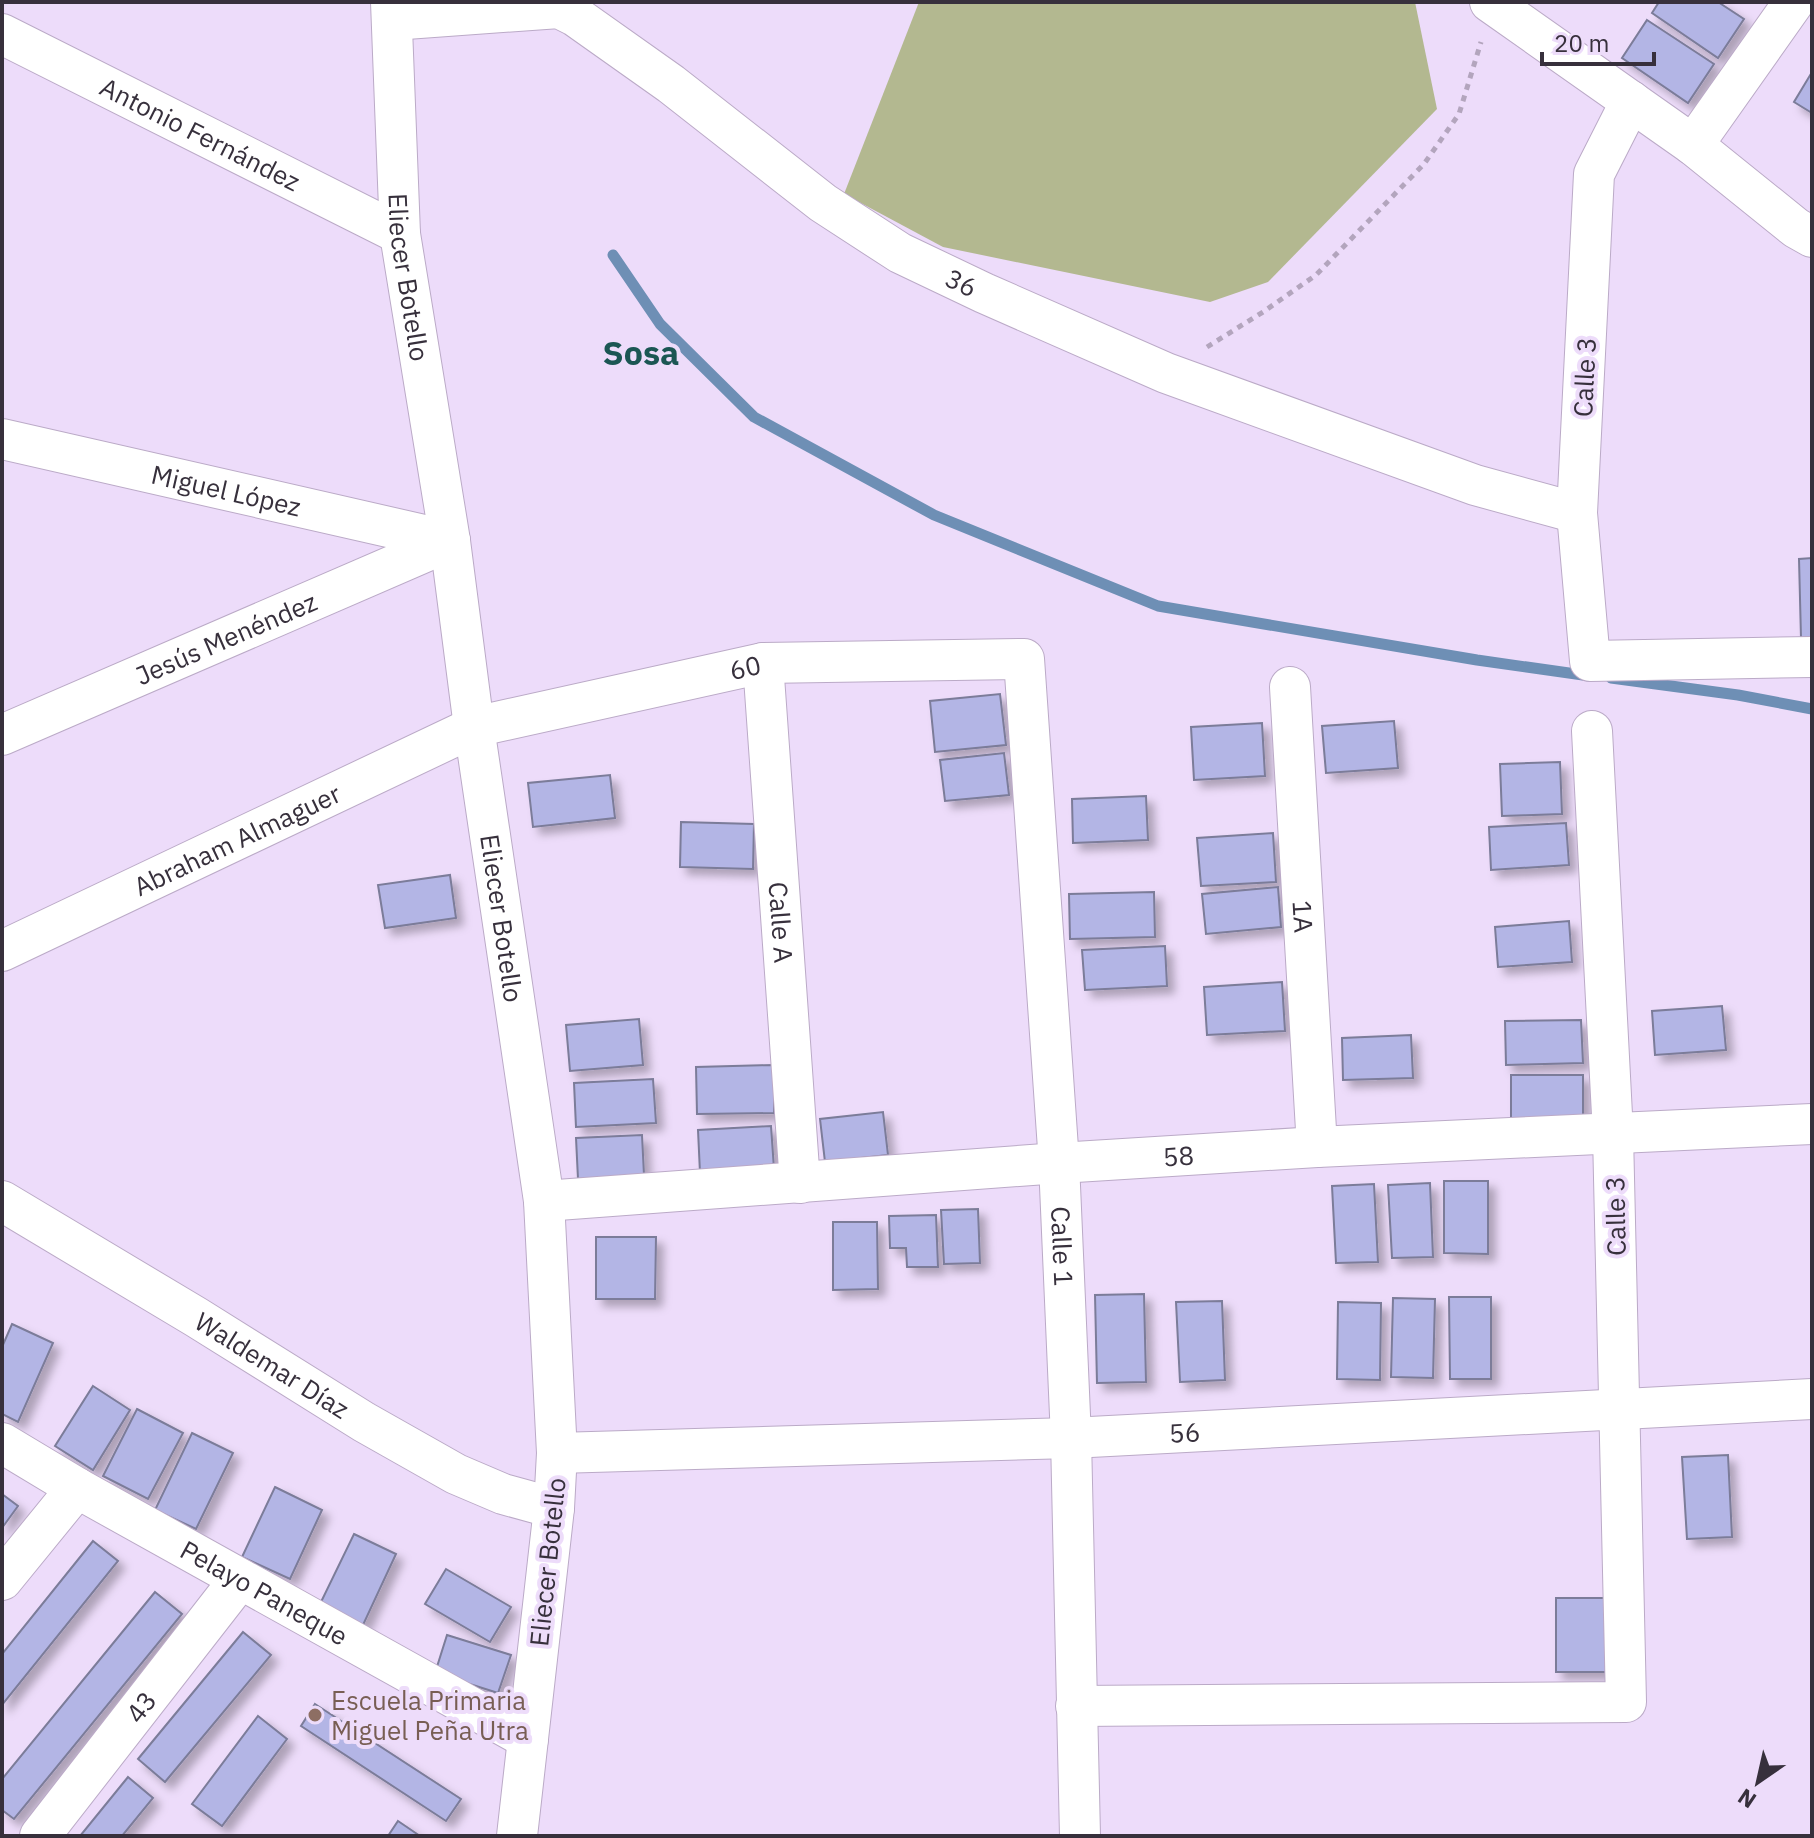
<svg xmlns="http://www.w3.org/2000/svg" width="1814" height="1838" viewBox="0 0 1814 1838" font-family="'IBM Plex Sans',sans-serif">
<style>
.green{fill:#b3b890}
.lines{fill:none;stroke-linecap:round;stroke-linejoin:round}
.stream{stroke:#6e8fb5;stroke-width:11}
.building{fill:#b3b5e5;stroke:#7b7c99;stroke-width:2;filter:url(#shadow)}
.minor-casing{stroke:#bbaac7;stroke-width:42}
.path{stroke:#b3a5bd;stroke-width:5;stroke-dasharray:6 6;stroke-linecap:butt}
.minor{stroke:#fff;stroke-width:40}
.education-dot{fill:#8d6e63;stroke:#eddcfa;stroke-width:3}
.labels{text-anchor:middle;dominant-baseline:central;stroke-width:8;stroke-linejoin:round;paint-order:stroke}
.street-label{font-size:26px;fill:#37303c;stroke:#eddcfa}
.education-label{font-size:26px;fill:#785e54;stroke:#eddcfa;text-anchor:start}
.district-label{font-size:34px;font-weight:bold;fill:#1b5653;stroke:#eddcfa}
</style>
<defs>
<filter id="shadow"><feDropShadow dx="7" dy="7" stdDeviation="4" flood-color="#0004"/></filter>
</defs>
<rect width="100%" height="100%" fill="#eddcfa"/>
<polygon class="green" points="919,2 1415,2 1437,109 1268,282 1210,302 943,247 844,194"/>
<g class="lines">
<g class="stream">
<polyline points="613,255 660,324 754,417 934,515 1158,606 1477,660 1590,676"/>
<polyline points="1611,678 1738,695 1812,709"/>
</g>
</g>
<g class="building">
<polygon points="1659,2 1718,2 1744,19 1718,58 1652,13"/>
<polygon points="1647,20 1714,64 1688,103 1622,58"/>
<polygon points="1812,72 1812,113 1794,102"/>
<polygon points="1812,558 1812,637 1801,638 1799,559"/>
<polygon points="1000,694 1006,745 935,752 930,701"/>
<polygon points="1394,721 1398,768 1326,773 1322,726"/>
<polygon points="1262,723 1265,776 1194,780 1191,727"/>
<polygon points="1004,753 1009,795 945,801 940,760"/>
<polygon points="1560,762 1562,814 1502,816 1500,764"/>
<polygon points="610,775 615,818 533,827 528,783"/>
<polygon points="1146,796 1148,840 1073,843 1072,799"/>
<polygon points="681,822 754,824 753,869 680,867"/>
<polygon points="1566,823 1569,865 1491,870 1489,827"/>
<polygon points="1273,833 1276,882 1201,886 1197,838"/>
<polygon points="450,875 456,918 385,928 378,885"/>
<polygon points="1278,887 1281,927 1206,934 1202,894"/>
<polygon points="1154,892 1155,937 1070,939 1069,894"/>
<polygon points="1569,921 1572,962 1498,967 1495,927"/>
<polygon points="1165,946 1167,986 1085,990 1082,950"/>
<polygon points="1282,982 1285,1031 1207,1035 1204,987"/>
<polygon points="1722,1006 1726,1050 1655,1055 1652,1011"/>
<polygon points="639,1019 643,1065 570,1071 566,1025"/>
<polygon points="1581,1020 1583,1063 1506,1065 1505,1021"/>
<polygon points="1411,1035 1413,1078 1343,1080 1342,1038"/>
<polygon points="774,1065 774,1113 697,1114 696,1067"/>
<rect x="1511" y="1075" width="72" height="43"/>
<polygon points="653,1079 656,1123 576,1127 574,1083"/>
<polygon points="883,1112 888,1155 825,1162 820,1119"/>
<polygon points="771,1126 774,1169 700,1173 698,1130"/>
<polygon points="642,1135 644,1175 578,1179 576,1138"/>
<polygon points="1444,1181 1488,1181 1488,1254 1444,1253"/>
<polygon points="1430,1183 1433,1257 1392,1258 1388,1185"/>
<polygon points="1374,1184 1378,1262 1336,1263 1332,1186"/>
<polygon points="978,1209 980,1263 944,1264 941,1210"/>
<polygon points="936,1215 938,1267 907,1267 906,1248 890,1248 889,1216"/>
<polygon points="833,1222 877,1222 878,1289 833,1290"/>
<polygon points="596,1237 656,1237 655,1299 596,1299"/>
<polygon points="1144,1294 1146,1382 1097,1383 1095,1295"/>
<polygon points="1449,1297 1491,1297 1491,1379 1450,1379"/>
<polygon points="1393,1298 1435,1299 1433,1378 1391,1377"/>
<polygon points="1222,1301 1225,1380 1180,1382 1176,1302"/>
<polygon points="1338,1302 1381,1303 1380,1380 1337,1379"/>
<polygon points="12,1324 53,1343 18,1422 2,1414 2,1347"/>
<polygon points="93,1386 130,1410 93,1470 55,1446"/>
<polygon points="137,1409 183,1433 148,1499 103,1476"/>
<polygon points="192,1433 233,1453 196,1529 155,1510"/>
<polygon points="1728,1455 1732,1537 1687,1539 1682,1457"/>
<polygon points="275,1487 322,1510 290,1579 242,1557"/>
<polygon points="2,1494 18,1506 2,1528"/>
<polygon points="354,1534 396,1554 363,1625 320,1604"/>
<polygon points="93,1541 118,1561 2,1705 2,1654"/>
<polygon points="446,1569 511,1607 490,1642 425,1604"/>
<polygon points="155,1592 182,1614 14,1819 2,1810 2,1779"/>
<rect x="1556" y="1598" width="55" height="74"/>
<polygon points="243,1632 271,1655 165,1782 138,1759"/>
<polygon points="447,1635 511,1655 498,1693 435,1673"/>
<polygon points="315,1704 461,1799 446,1821 301,1726"/>
<polygon points="258,1716 287,1739 222,1826 192,1804"/>
<polygon points="128,1777 153,1798 122,1836 80,1836"/>
<polygon points="398,1821 420,1836 388,1836"/>
</g>
<g class="lines">
<defs>
<g id="minor">
<path id="s1" d="M391 2 400 234 450 541 474 727 544 1201 557 1453 554 1508 517 1836"/>
<polyline points="1490,2 1693,145 1796,228 1812,237"/>
<path id="s2" d="M392 20 559 8 575 16 671 84 823 203 900 253 984 293 1166 373 1475 485 1577 513"/>
<path id="s3" d="M2 34 400 234"/>
<polyline points="1631,101 1594,174 1577,513 1590,661 1812,657"/>
<polyline points="1693,145 1794,2"/>
<path id="s4" d="M2 439 450 541"/>
<path id="s5" d="M763 663 800 1183"/>
<path id="s6" d="M1290 687 1317 1147"/>
<path id="s7" d="M2 735 450 541"/>
<path id="s8" d="M2 951 474 727 763 663 1024 659 1059 1163 1071 1438 1080 1836"/>
<path id="s9" d="M2 1201 196 1317 364 1422 456 1474 503 1494 554 1508"/>
<path id="s10" d="M544 1201 1059 1163 1317 1147 1812 1124"/>
<path id="s11" d="M2 1443 77 1488 528 1739"/>
<path id="s12" d="M557 1453 1071 1438 1812 1399"/>
<polyline points="2,1580 77,1488"/>
<polyline points="1076,1706 1626,1702 1613,1134 1592,731"/>
<path id="s13" d="M40 1836 240 1579"/>
</g>
</defs>
<use href="#minor" class="minor-casing"/>
<polyline class="path" points="1207,347 1263,312 1316,275 1424,164 1459,114 1481,42"/>
<use href="#minor" class="minor"/>
</g>
<circle class="education-dot" cx="315" cy="1715" r="8"/>
<g class="labels">
<g class="street-label">
<text stroke="none"><textPath href="#s3" startOffset="222">Antonio Fernández</textPath></text>
<text stroke="none"><textPath href="#s1" startOffset="276">Eliecer Botello</textPath></text>
<text stroke="none"><textPath href="#s2" startOffset="656">36</textPath></text>
<text transform="translate(1584 377) rotate(-87)">Calle 3</text>
<text stroke="none"><textPath href="#s4" startOffset="230">Miguel López</textPath></text>
<text stroke="none"><textPath href="#s7" startOffset="244">Jesús Menéndez</textPath></text>
<text stroke="none"><textPath href="#s8" startOffset="800">60</textPath></text>
<text stroke="none"><textPath href="#s8" startOffset="260">Abraham Almaguer</textPath></text>
<text stroke="none"><textPath href="#s6" startOffset="230">1A</textPath></text>
<text stroke="none"><textPath href="#s1" startOffset="924">Eliecer Botello</textPath></text>
<text stroke="none"><textPath href="#s5" startOffset="260">Calle A</textPath></text>
<text stroke="none"><textPath href="#s10" startOffset="636">58</textPath></text>
<text transform="translate(1615 1216) rotate(-91)">Calle 3</text>
<text stroke="none"><textPath href="#s8" startOffset="1668">Calle 1</textPath></text>
<text stroke="none"><textPath href="#s9" startOffset="316">Waldemar Díaz</textPath></text>
<text stroke="none"><textPath href="#s12" startOffset="628">56</textPath></text>
<text transform="translate(547 1562) rotate(-84)">Eliecer Botello</text>
<text stroke="none"><textPath href="#s11" startOffset="302">Pelayo Paneque</textPath></text>
<text stroke="none"><textPath href="#s13" startOffset="164">43</textPath></text>
</g>
<g class="education-label">
<text x="331" y="1700">Escuela Primaria<tspan x="331" dy="30">Miguel Peña Utra</tspan></text>
</g>
<g class="district-label">
<text x="641" y="352">Sosa</text>
</g>
</g>
<rect width="1814" height="1838" fill="none" stroke="#37303c" stroke-width="8"/>
<g transform="translate(1758 1782) rotate(214)" stroke="#eddcfa" stroke-width="6" paint-order="stroke">
<path d="M0-6L14 30L0 20L-14 30Z" fill="#37303c"/>
<text y="-12" font-size="22" font-weight="bold" text-anchor="middle" fill="#37303c">N</text>
</g>
<path d="M1542 52v12h112v-12" fill="none" stroke="#37303c" stroke-width="4"/>
<text x="1554" y="52" font-size="24" fill="#37303c" stroke="#eddcfa" stroke-width="6" paint-order="stroke">20 m</text>
</svg>
